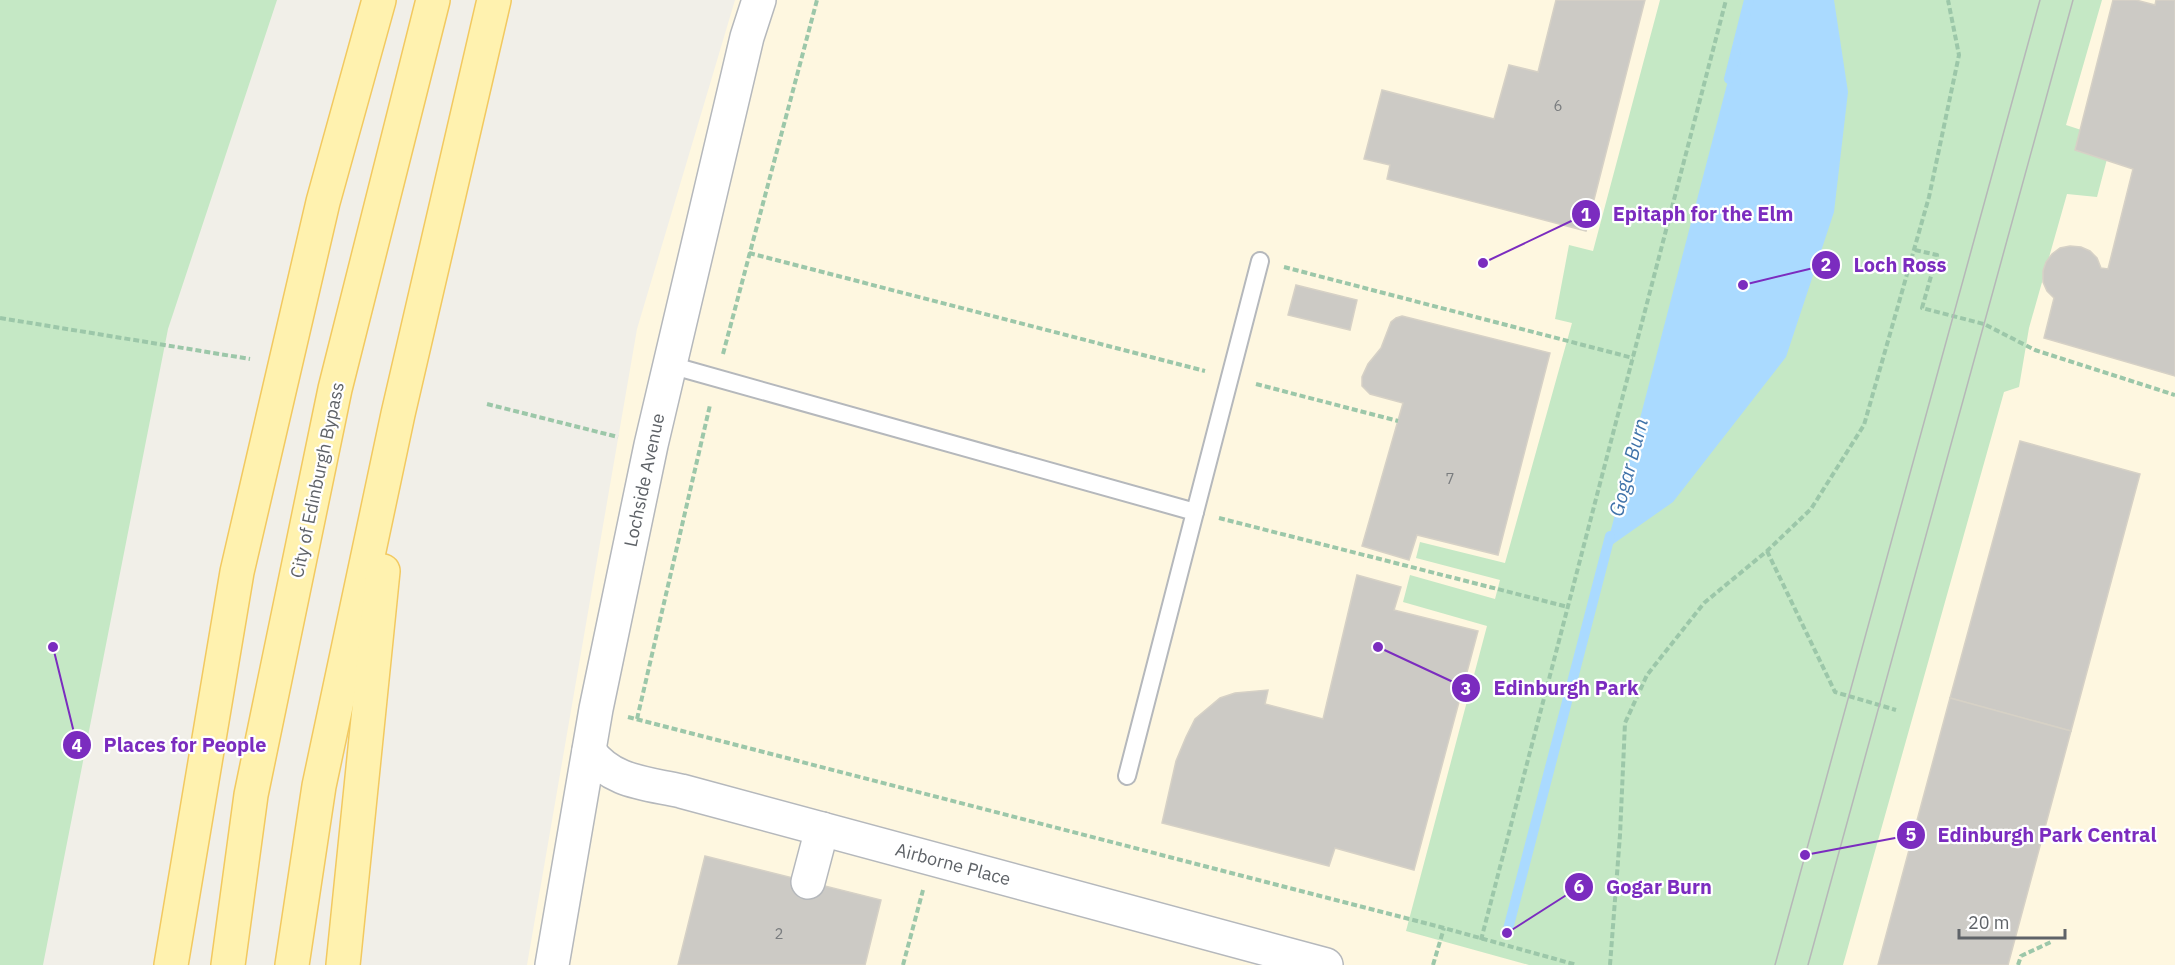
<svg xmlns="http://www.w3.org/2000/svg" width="2175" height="965" viewBox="0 0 2175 965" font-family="'IBM Plex Sans',sans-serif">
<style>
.commercial{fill:#fef7e0}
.green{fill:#c5e8c5}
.water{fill:#aadaff}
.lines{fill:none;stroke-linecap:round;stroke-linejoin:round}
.stream{stroke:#aadaff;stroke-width:10}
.building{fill:#cccac5;stroke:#d6d1c6;stroke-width:1.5}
.lane-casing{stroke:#b5b8bc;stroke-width:20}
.street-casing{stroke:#b5b8bc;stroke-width:36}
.primary-casing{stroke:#f2c960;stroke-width:36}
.path{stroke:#9cc7a9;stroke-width:4;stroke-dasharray:6 3;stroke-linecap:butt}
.lane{stroke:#fff;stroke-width:16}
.street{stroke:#fff;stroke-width:33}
.primary{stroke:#fff2af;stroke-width:33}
.tram{stroke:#b6b7b8;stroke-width:1.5}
.labels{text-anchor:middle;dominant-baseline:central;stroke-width:4.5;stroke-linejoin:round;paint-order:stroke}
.number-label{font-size:15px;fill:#7a7d7f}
.street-label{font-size:18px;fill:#5f6368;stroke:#fff}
.water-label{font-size:20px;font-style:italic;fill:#4174aa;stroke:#fff}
.leader{fill:none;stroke:#7b2cbf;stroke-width:2}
.callout-dot{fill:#7b2cbf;stroke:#fff;stroke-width:2}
.mark-label{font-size:18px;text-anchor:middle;font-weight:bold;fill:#fff}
.callout-label{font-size:20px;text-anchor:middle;font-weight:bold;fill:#7b2cbf;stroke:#fff;stroke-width:4.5;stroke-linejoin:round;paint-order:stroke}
</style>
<rect width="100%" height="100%" fill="#f1efe8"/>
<polygon class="commercial" points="735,0 2175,0 2175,965 527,965 637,329"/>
<g class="green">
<polygon points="0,0 277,0 168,329 43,965 0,965"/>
<polygon points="1660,0 2102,0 2066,125 2112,140 2097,197 2067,194 2029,328 2019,387 2004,392 1843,965 1529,965 1406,931 1487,626 1403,602 1410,575 1495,599 1500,580 1416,558 1420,542 1505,563 1572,323 1555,319 1569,245 1593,251"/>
</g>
<polygon class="water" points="1749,0 1834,0 1848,92 1834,212 1786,357 1673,502 1606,549"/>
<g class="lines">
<g class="stream">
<polyline points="1729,79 1749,0"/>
<polyline points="1507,933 1610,536"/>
</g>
</g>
<g class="building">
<polygon points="1556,0 1645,0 1586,231 1387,179 1390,165 1364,159 1382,90 1494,119 1509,65 1538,72"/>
<polygon points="2113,0 2136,0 2155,5 2156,0 2175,0 2175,376 2044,338 2054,298 2047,291 2043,282 2043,271 2046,262 2052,254 2060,248 2070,246 2081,247 2090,251 2097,258 2101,268 2108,269 2133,169 2075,150"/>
<polygon points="1296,285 1357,300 1350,330 1288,315"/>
<polygon points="1402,316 1550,353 1498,555 1417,535 1409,560 1362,546 1403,403 1370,394 1362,386 1362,377 1368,364 1381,348 1391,322 1396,318"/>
<polygon points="2020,441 2140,474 2071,731 1950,698"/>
<polygon points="1357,575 1401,587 1394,610 1478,631 1414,870 1335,848 1329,866 1162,823 1176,761 1186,737 1195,719 1220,698 1235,693 1268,690 1265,704 1323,719"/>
<polygon points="1950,698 2071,731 2008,965 1878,965"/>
<polygon points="705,856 881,900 865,965 678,965"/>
</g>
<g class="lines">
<defs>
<g id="lane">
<polyline points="670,365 1195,512 1127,776"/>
<polyline points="1195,512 1260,261"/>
</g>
<g id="street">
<path d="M589 751C611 782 645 783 681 791L1326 965"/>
<polyline points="808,882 822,829"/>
<polyline points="552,965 596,709 651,445 747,37 759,0"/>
</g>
<g id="primary">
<polyline points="171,965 237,572 323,202 379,0"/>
<polyline points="228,965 251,795 335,389 433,0"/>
<polyline points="292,965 319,786 398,414 494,0"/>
<polyline points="343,965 383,571"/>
</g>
</defs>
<use href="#lane" class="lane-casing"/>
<use href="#street" class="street-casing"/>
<use href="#primary" class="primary-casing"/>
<g class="path">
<polyline points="1915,250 1937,255 1922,308 1984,324 2035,350 2175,395"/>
<polyline points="749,253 1205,371"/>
<polyline points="1284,267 1633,358"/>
<polyline points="0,318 250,359"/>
<polyline points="723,354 817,0"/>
<polyline points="1256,384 1398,421"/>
<polyline points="487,404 618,437"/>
<polyline points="1219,518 1568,607"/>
<polyline points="1767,551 1835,692 1896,710"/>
<polyline points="628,717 1444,928 1577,965"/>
<polyline points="637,719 710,405"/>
<polyline points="1481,940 1726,0"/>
<polyline points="903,965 923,890"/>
<polyline points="1433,965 1444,928"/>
<polyline points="1610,965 1620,835 1625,723 1647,675 1704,603 1767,551 1811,509 1864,425 1929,197 1959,55 1948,0"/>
<polyline points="2018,965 2021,956 2053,941"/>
</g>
<use href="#lane" class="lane"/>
<use href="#street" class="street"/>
<use href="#primary" class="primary"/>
<g class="tram">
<polyline points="1775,965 2040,0"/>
<polyline points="1808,965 2073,0"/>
</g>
</g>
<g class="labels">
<g class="number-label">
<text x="1558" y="105">6</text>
<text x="1450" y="478">7</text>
<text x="779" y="933">2</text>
</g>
<g class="street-label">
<text transform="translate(317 480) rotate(-78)">City of Edinburgh Bypass</text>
<text transform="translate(644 480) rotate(-78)">Lochside Avenue</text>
<text transform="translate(953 864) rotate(15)">Airborne Place</text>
</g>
<g class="water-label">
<text transform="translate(1628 467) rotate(-75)">Gogar Burn</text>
</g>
</g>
<path class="leader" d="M1483 263L1586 214M1743 285L1826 265M1378 647L1466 688M53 647L77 745M1805 855L1911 835M1507 933L1579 887"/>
<g class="callout-dot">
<circle cx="1483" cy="263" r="6"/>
<circle cx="1743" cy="285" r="6"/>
<circle cx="1378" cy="647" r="6"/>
<circle cx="53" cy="647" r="6"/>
<circle cx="1805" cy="855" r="6"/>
<circle cx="1507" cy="933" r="6"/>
<circle cx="1586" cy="214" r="15"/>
<circle cx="1826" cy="265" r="15"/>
<circle cx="1466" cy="688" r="15"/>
<circle cx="77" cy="745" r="15"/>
<circle cx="1911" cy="835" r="15"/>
<circle cx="1579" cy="887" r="15"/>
</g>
<g class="mark-label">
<text x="1586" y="221">1</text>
<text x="1826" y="271">2</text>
<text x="1466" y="695">3</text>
<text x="77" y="752">4</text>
<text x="1911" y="841">5</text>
<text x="1579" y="893">6</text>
</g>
<g class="callout-label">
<text x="1703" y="221">Epitaph for the Elm</text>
<text x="1900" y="272">Loch Ross</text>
<text x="1566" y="695">Edinburgh Park</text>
<text x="185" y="752">Places for People</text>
<text x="2047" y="842">Edinburgh Park Central</text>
<text x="1659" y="894">Gogar Burn</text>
</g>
<path d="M1959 929v9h106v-9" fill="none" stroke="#5f6368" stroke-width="3"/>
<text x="1968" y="929" font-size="18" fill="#5f6368" stroke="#ffffff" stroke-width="4.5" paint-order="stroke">20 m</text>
</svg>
